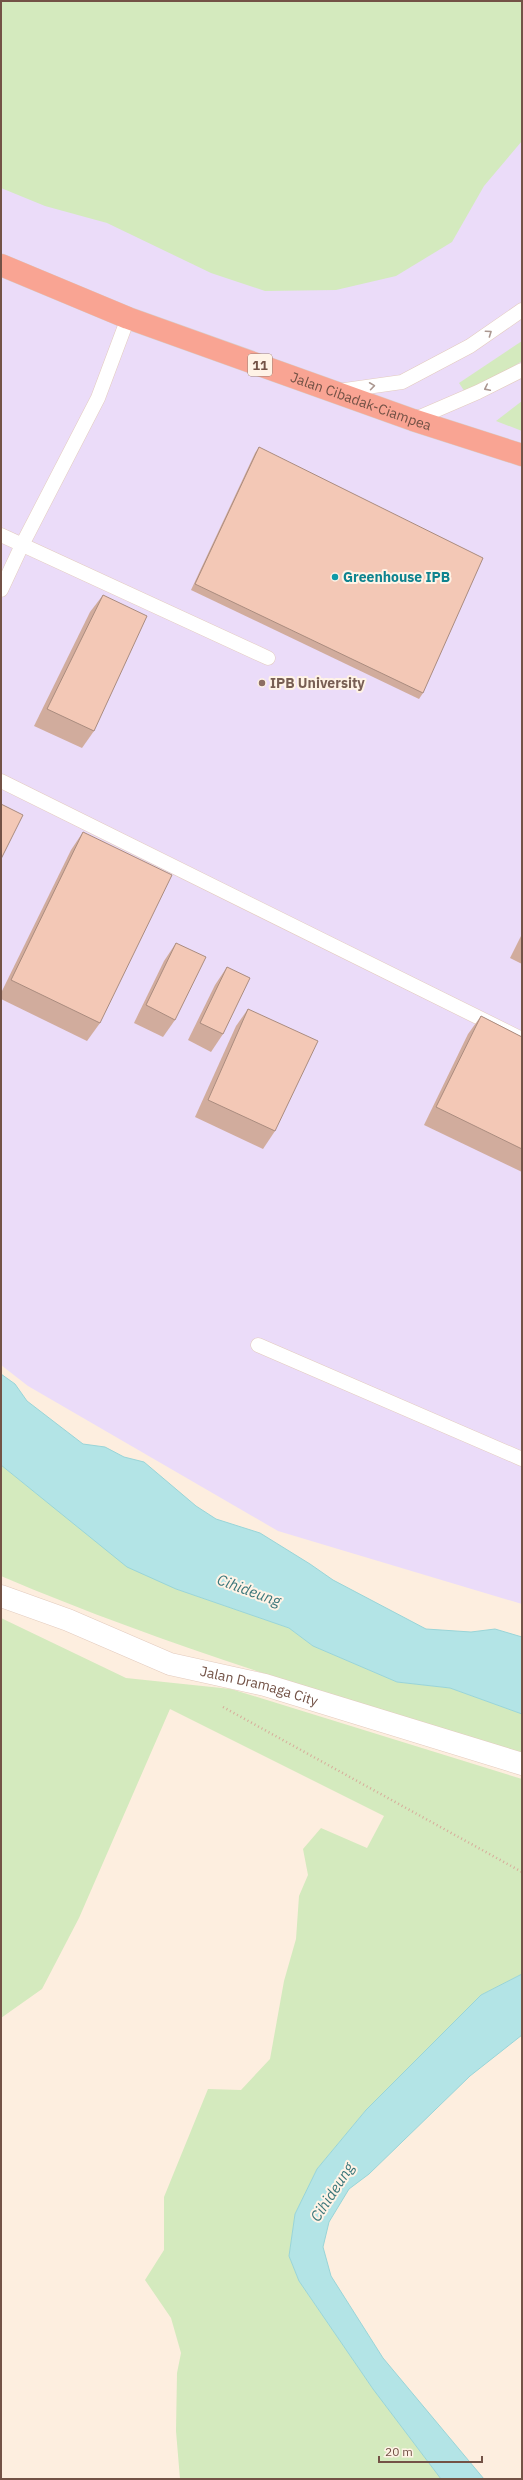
<svg xmlns="http://www.w3.org/2000/svg" width="523" height="2480" viewBox="0 0 523 2480" font-family="'IBM Plex Sans',sans-serif">
<style>
.education{fill:#ebdcf9}
.green{fill:#d4eabe}
.water{fill:#b3e4e6;stroke:#99d5d8}
.lines{fill:none;stroke-linecap:round;stroke-linejoin:round}
.lane-casing{stroke:#e3cbbe;stroke-width:15}
.street-casing{stroke:#e3cbbe;stroke-width:23}
.highway-casing{stroke:#d8cfcb;stroke-width:23}
.path{stroke:#d7ab9a;stroke-width:2.5;stroke-dasharray:1 3;stroke-linecap:butt}
.lane{stroke:#fff;stroke-width:14}
.street{stroke:#fff;stroke-width:22}
.highway{stroke:#f9a493;stroke-width:22}
.wall{fill:#d1ac9d}
.building{fill:#f3c8b6;stroke:#aa8c7f}
.oneway{stroke:#ab9790}
.culture-dot{fill:#0f9aa8;stroke:#fff3e6;stroke-width:1.5}
.education-dot{fill:#8d6e63;stroke:#fff3e6;stroke-width:1.5}
.labels{text-anchor:middle;dominant-baseline:central;stroke-width:4;stroke-linejoin:round;paint-order:stroke}
.shield{fill:#fff3e6;stroke:#9d8276;stroke-width:1}
.shield-label{font-size:13px;font-weight:bold;fill:#735246}
.street-label{font-size:14px;fill:#735246;stroke:#fff3e6}
.culture-label{font-size:14px;font-weight:bold;fill:#0d838f;stroke:#fff3e6;text-anchor:start}
.education-label{font-size:14px;font-weight:bold;fill:#785e54;stroke:#fff3e6;text-anchor:start}
.water-label{font-size:15px;font-style:italic;fill:#3a767a;stroke:#fff3e6}
</style>
<rect width="100%" height="100%" fill="#fdeedf"/>
<polygon class="education" points="1,1 522,1 522,1604 278,1531 28,1386 1,1365"/>
<g class="green">
<polygon points="1,1 522,1 522,141 484,186 452,242 396,276 336,290 265,291 211,273 107,223 45,206 1,188"/>
<polygon points="522,341 522,361 467,395 459,383"/>
<polygon points="522,401 522,431 496,421"/>
<path d="M1 1465 78 1527 176 1589 289 1628 313 1646 397 1682 450 1688 522 1714V1754C346 1700 170 1648 1 1576Z"/>
<polygon points="1,1618 126,1678 231,1689 522,1779 522,1974 481,1995 366,2110 317,2169 295,2214 289,2256 299,2281 373,2389 441,2479 180,2479 176,2431 177,2373 181,2353 171,2318 145,2280 164,2250 164,2197 208,2089 241,2090 270,2059 284,1981 296,1939 299,1896 308,1875 303,1849 321,1828 367,1848 384,1816 170,1709 79,1918 42,1989 1,2018"/>
</g>
<g class="water">
<polygon points="1,1374 15,1384 27,1401 83,1444 105,1447 124,1457 144,1462 196,1506 216,1519 260,1533 310,1564 333,1580 426,1629 471,1632 495,1629 522,1637 522,1714 450,1688 397,1682 313,1646 289,1628 176,1589 127,1567 1,1465"/>
<polygon points="522,1974 522,2035 470,2076 369,2174 349,2189 329,2222 323,2247 331,2276 383,2358 484,2479 441,2479 373,2389 299,2281 289,2256 295,2214 317,2169 366,2110 481,1995"/>
</g>
<g class="lines">
<defs>
<g id="lane">
<polyline points="338,391 402,382 470,346 522,310"/>
<polyline points="413,420 478,392 522,370"/>
<polyline points="1,535 268,658"/>
<polyline points="1,590 22,545 98,398 128,318"/>
<polyline points="1,781 522,1039"/>
<polyline points="258,1345 522,1459"/>
</g>
<g id="street">
<path id="s1" d="M1 1596 68 1620 170 1664 265 1685 522 1764"/>
</g>
<g id="highway">
<path id="s2" d="M1 265 128 318 413 420 522 455"/>
</g>
</defs>
<use href="#lane" class="lane-casing"/>
<use href="#street" class="street-casing"/>
<use href="#highway" class="highway-casing"/>
<polyline class="path" points="223,1707 522,1872"/>
<use href="#lane" class="lane"/>
<use href="#street" class="street"/>
<use href="#highway" class="highway"/>
</g>
<g class="wall">
<polygon points="259,447 423,693 419,699 191,590 255,453"/>
<polygon points="103,595 94,731 82,748 34,726 90,612"/>
<polygon points="83,832 100,1023 87,1041 1,999 1,993 71,850"/>
<polygon points="522,934 522,964 510,958"/>
<polygon points="176,943 175,1020 163,1037 134,1023 164,961"/>
<polygon points="227,967 223,1034 211,1052 188,1040 215,985"/>
<polygon points="248,1009 275,1131 263,1149 195,1117 236,1026"/>
<polygon points="481,1016 522,1037 522,1172 424,1125 468,1034"/>
</g>
<g class="building">
<polygon points="259,447 483,558 423,693 195,584"/>
<polygon points="103,595 147,616 94,731 47,709"/>
<polygon points="1,804 23,815 1,859"/>
<polygon points="83,832 172,875 100,1023 11,980"/>
<polygon points="176,943 206,957 175,1020 146,1005"/>
<polygon points="227,967 250,978 223,1034 200,1023"/>
<polygon points="248,1009 318,1041 275,1131 208,1100"/>
<polygon points="481,1016 522,1037 522,1149 436,1107"/>
</g>
<defs><path id="oneway-chevron" d="M-2-3.5L2.5 0L-2 3.5" fill="none" stroke-width="1.6" stroke-linecap="round" stroke-linejoin="round"/></defs>
<g class="oneway">
<use href="#oneway-chevron" transform="translate(489 333) rotate(-35)"/>
<use href="#oneway-chevron" transform="translate(372 386) rotate(-8)"/>
<use href="#oneway-chevron" transform="translate(487 388) rotate(154)"/>
</g>
<circle class="culture-dot" cx="335" cy="577" r="4"/>
<circle class="education-dot" cx="262" cy="683" r="4"/>
<g class="labels">
<rect class="shield" x="248" y="354" width="24" height="22" rx="3"/>
<g class="shield-label">
<text x="260" y="365">11</text>
</g>
<g class="street-label">
<text stroke="none"><textPath href="#s2" startOffset="385">Jalan Cibadak-Ciampea</textPath></text>
<text stroke="none"><textPath href="#s1" startOffset="274">Jalan Dramaga City</textPath></text>
</g>
<g class="culture-label">
<text x="343" y="577">Greenhouse IPB</text>
</g>
<g class="education-label">
<text x="270" y="683">IPB University</text>
</g>
<g class="water-label">
<text transform="translate(249 1590) rotate(20)">Cihideung</text>
<text transform="translate(332 2192) rotate(-57)">Cihideung</text>
</g>
</g>
<rect width="523" height="2480" fill="none" stroke="#735246" stroke-width="4"/>
<path d="M379 2456v6h103v-6" fill="none" stroke="#735246" stroke-width="2"/>
<text x="385" y="2456" font-size="12" fill="#735246" stroke="#fff3e6" stroke-width="3" paint-order="stroke">20 m</text>
</svg>
